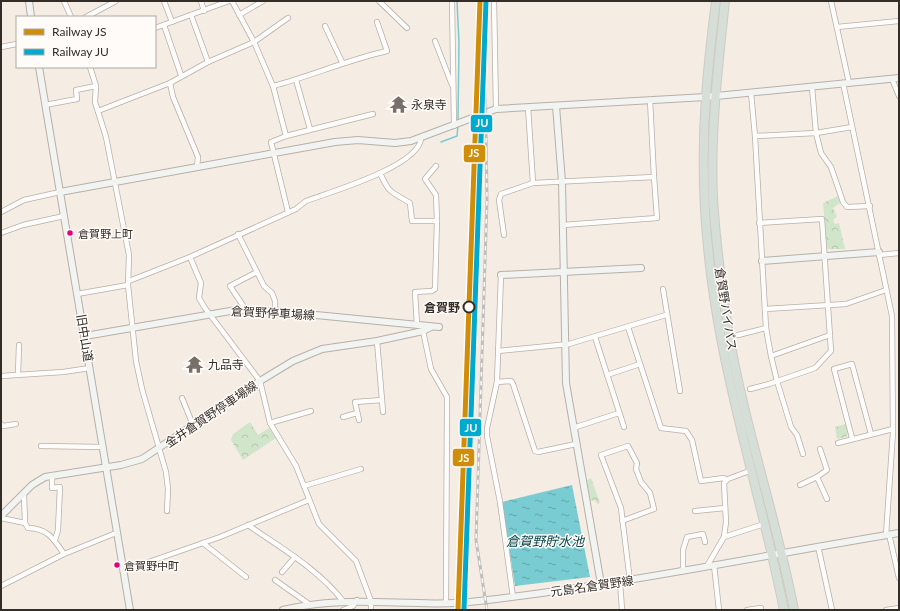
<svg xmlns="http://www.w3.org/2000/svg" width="900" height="611" viewBox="0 0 900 611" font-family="Lato,'Noto Sans JP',sans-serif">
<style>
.park{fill:url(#park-crowns)}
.water{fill:url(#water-ripples)}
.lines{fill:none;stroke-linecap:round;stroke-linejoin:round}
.stream{stroke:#79ccd2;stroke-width:1.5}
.street-casing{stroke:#b7b0a9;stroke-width:6}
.secondary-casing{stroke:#b7b0a9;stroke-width:8}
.highway-casing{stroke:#cecac5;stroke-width:10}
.street{stroke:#fefcfb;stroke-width:4.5}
.secondary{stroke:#f2f4f1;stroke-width:6}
.highway{stroke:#d5dfd8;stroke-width:8}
.rail-casing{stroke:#c0bebc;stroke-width:3}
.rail{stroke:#fffbf8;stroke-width:1.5;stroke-dasharray:4.5;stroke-linecap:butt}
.rail-1-casing{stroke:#fffbf8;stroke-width:8}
.rail-2-casing{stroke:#fffbf8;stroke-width:8}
.rail-1{stroke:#d08e08;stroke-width:5}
.rail-2{stroke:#00a9ce;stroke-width:5}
.bus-dot{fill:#e5007d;stroke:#fffbf8;stroke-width:1.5}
.stop-dot{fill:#fffbf8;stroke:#332d27;stroke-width:2}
.labels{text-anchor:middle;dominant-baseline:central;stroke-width:3;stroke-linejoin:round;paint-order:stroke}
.bus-label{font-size:11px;fill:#332d27;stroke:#fffbf8;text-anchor:start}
.poi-label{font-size:12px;fill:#332d27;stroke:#fffbf8;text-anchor:start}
.stop-label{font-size:12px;font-weight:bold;fill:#332d27;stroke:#fffbf8;text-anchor:end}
.street-label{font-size:12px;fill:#332d27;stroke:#fffbf8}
.water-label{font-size:13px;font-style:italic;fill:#033e43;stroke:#fffbf8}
.line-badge{stroke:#fffbf8;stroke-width:1.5}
.badge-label{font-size:11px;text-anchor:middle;font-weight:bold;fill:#fff}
</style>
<defs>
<pattern id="park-crowns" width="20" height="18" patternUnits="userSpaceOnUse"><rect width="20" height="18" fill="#d1e5cb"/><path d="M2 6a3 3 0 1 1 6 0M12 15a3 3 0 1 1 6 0" fill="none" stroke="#b4c5ae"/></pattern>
<pattern id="water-ripples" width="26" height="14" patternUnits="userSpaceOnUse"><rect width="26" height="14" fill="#79ccd2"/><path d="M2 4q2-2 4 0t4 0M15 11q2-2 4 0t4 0" fill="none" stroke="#64a6aa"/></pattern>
</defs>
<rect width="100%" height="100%" fill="#f5ece3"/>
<g class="park">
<polygon points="838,196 840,203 833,208 837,216 833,220 835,224 839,223 845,249 827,249 823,203"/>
<polygon points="250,422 258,435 269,428 276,438 243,460 231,440 233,434"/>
<polygon points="846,424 848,433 846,437 837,439 835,427"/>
<polygon points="591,478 600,503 598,504 594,500 590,501 587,480"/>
</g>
<polygon class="water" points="572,485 590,577 515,586 502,502"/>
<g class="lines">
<g class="stream">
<polyline points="457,1 459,43 458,121"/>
<polyline points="441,142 457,136 458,125"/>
</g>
<defs>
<g id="street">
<polyline points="64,1 71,17"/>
<polyline points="164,1 172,22"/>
<polyline points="201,1 204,11"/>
<polyline points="232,1 254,42 273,86 286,136"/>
<polyline points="379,1 407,28"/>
<polyline points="452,1 454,126"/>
<polyline points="494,1 496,109"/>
<polyline points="831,1 849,83"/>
<polyline points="191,15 208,62"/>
<polyline points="239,15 263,1"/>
<polyline points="86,17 116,1"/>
<polyline points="164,25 181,75"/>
<polyline points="325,26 342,62"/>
<polyline points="837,27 899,21"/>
<polyline points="155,28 229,1"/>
<polyline points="435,41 452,85"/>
<polyline points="1,47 17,44"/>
<polyline points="90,67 96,86 95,102 106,137 129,255 128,285 136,361 142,389 166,472 168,489 167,511"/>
<polyline points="892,79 899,96"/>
<polyline points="296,80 310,129"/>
<polyline points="170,83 173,97 198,157 197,167"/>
<polyline points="843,83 892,316 893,432 886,535"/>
<path d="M273 86C311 76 347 60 387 51L377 22"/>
<polyline points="812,87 816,133 821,153 831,167 843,202 847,207 870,206"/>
<polyline points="751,93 755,136 766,328 771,356 777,381 791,427 797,435 803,454"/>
<polyline points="650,100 654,177"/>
<polyline points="45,105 77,99 76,90 96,86"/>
<polyline points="528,107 533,183"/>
<polyline points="98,111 170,83 208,62 254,42 288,18"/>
<polyline points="755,136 816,133 852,127"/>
<polyline points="436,166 425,179 436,195 437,221"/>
<path d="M380 173C390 195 391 191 410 203L412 221H437L435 289 432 291 415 292 417 325"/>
<polyline points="1,212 24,200 60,192"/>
<polyline points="288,212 271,142 286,136 373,114"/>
<polyline points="1,233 23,225 64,216"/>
<polyline points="238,234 264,286 272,293 275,301 275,311"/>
<polyline points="504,235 499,200 501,194 533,183 654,177 657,218 563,225"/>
<polyline points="879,255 899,253"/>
<polyline points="190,257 201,283 199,298 205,308 260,381 270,423 296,466 319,524 356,561 371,601 371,610"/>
<polyline points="501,275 497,382 487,428 487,436 500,502 513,597"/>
<path d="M129 281 190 257 296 209 306 201C330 192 420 166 421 138"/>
<polyline points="663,289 680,391"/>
<polyline points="77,294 128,285"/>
<polyline points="765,309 846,304 886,290"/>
<polyline points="246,310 230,286 257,272"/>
<polyline points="628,327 661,428 686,431 692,440 701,481 724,478 725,480"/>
<polyline points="423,331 431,369 447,397 446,603"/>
<polyline points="738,335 766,328"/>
<polyline points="595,337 624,427"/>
<polyline points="377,341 383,412"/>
<polyline points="498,351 569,344 666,315"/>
<polyline points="771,356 830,335"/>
<polyline points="18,374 19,345"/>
<polyline points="607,375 640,364"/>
<polyline points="1,376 63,372 90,368"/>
<polyline points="497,382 511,381 513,384 535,451 538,452 576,444"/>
<polyline points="750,389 769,384 815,368 831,351 822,219 759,223"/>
<polyline points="182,398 193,425"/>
<polyline points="343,417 357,413"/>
<polyline points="359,420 355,402 382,400"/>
<polyline points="270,423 311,411"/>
<polyline points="1,424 3,426 16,424"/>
<polyline points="573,428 619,413"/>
<polyline points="852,438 834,369 852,364 871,434"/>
<polyline points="838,443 893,429"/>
<polyline points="41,446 102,447"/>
<polyline points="52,475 52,488 60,487 58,530 55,540"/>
<polyline points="817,477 827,499"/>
<polyline points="800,485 817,477 827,470 820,449"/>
<polyline points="304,486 361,469"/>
<path d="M24 494 25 523 28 528C47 528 54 539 64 554"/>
<polyline points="695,511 725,508"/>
<polyline points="1,518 25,523"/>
<polyline points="622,521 654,509 650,493 641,482 636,469 637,463 628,446 601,455 621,508 630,581"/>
<path d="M248 525C281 548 318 569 343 601"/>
<polyline points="889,534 899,578"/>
<polyline points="724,537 761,525"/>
<polyline points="203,543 246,577"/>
<polyline points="818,546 832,610"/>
<polyline points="714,565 719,610"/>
<polyline points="707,566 724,537 726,522 724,483 728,479 752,470"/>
<polyline points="123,571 220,537 309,500"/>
<polyline points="683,571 683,550 687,537 703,534 705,542"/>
<polyline points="282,572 295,557"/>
<polyline points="275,580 309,604"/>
<polyline points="620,581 622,610"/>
<polyline points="1,586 64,554 116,533"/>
<polyline points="343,610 353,606 357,600"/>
<polyline points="747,610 761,608"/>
<polyline points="886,610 899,608"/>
</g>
<g id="secondary">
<polyline points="29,1 31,17"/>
<polyline points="39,67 130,610"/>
<polyline points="556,106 562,182 566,383 601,584"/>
<polyline points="60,192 335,142 358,140 395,143 411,141 496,109 706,97 899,78"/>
<polyline points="762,261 879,252"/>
<polyline points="501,275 641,268"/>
<polyline points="85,336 236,310 275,311 439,327"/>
<polyline points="1,516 32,485 45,477 121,465 142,459 260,381 293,361 322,349 377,341 423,331 431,327"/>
<path d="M283 610C350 593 412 609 479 601 620 585 759 556 899 533"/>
</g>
<g id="highway">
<path d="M716 1C712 33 708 65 706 97 700 177 706 259 721 338 738 429 766 519 784 610"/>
<path d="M725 1C718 67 710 133 713 199 716 245 722 290 729 335 745 428 776 517 794 610"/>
</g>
</defs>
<use href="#street" class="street-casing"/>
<use href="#secondary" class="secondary-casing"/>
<use href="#highway" class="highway-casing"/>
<use href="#street" class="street"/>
<use href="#secondary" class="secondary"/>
<use href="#highway" class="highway"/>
<defs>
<polyline id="rail" points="485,66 487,200 476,540 487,610"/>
</defs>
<use href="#rail" class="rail-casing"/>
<use href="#rail" class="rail"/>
<defs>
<polyline id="rail-1" points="458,610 480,1"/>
<polyline id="rail-2" points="464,610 486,1"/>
</defs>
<use href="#rail-1" class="rail-1-casing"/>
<use href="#rail-2" class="rail-2-casing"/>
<use href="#rail-1" class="rail-1"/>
<use href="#rail-2" class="rail-2"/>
</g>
<defs>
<symbol id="temple-bare" viewBox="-9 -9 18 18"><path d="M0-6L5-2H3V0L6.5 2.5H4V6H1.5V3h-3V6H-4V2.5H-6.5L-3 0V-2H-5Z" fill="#777069" stroke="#fffbf8" stroke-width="2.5" paint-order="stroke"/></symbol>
</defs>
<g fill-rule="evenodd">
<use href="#temple-bare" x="386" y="92" width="25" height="25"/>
<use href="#temple-bare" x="182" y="352" width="25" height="25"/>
</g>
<g class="bus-dot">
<circle cx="70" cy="233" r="3.5"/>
<circle cx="117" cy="565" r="3.5"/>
</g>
<circle class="stop-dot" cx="469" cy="307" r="5.5"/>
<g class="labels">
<g class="bus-label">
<text x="78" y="233">倉賀野上町</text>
<text x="124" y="565">倉賀野中町</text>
</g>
<g class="poi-label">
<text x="411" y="104">永泉寺</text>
<text x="208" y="364">九品寺</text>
</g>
<g class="stop-label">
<text x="460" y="307">倉賀野</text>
</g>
<g class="street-label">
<text transform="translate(726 309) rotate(81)">倉賀野バイパス</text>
<text transform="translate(273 313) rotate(3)">倉賀野停車場線</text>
<text transform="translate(85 338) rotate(81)">旧中山道</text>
<text transform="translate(211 414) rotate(-34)">金井倉賀野停車場線</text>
<text transform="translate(592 586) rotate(-8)">元島名倉賀野線</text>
</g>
<g class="water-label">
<text x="545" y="541">倉賀野貯水池</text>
</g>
</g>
<g class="line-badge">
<rect x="470" y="114" width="23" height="19" rx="4" fill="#00a9ce"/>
<rect x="463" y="144" width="23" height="19" rx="4" fill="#d08e08"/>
<rect x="459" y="418" width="23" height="19" rx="4" fill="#00a9ce"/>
<rect x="452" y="448" width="23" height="19" rx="4" fill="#d08e08"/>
</g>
<g class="badge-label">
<text x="482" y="127">JU</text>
<text x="474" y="157">JS</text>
<text x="471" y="432">JU</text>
<text x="464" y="462">JS</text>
</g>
<rect width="900" height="611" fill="none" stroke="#332d27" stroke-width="4"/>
<rect x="16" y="16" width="140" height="52" fill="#fffbf8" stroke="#ada9a4"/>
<rect x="24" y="29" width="20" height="6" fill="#d08e08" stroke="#ada9a4"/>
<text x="52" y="36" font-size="12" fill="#332d27">Railway JS</text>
<rect x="24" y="49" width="20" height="6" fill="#00a9ce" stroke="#ada9a4"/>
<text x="52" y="56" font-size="12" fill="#332d27">Railway JU</text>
</svg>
